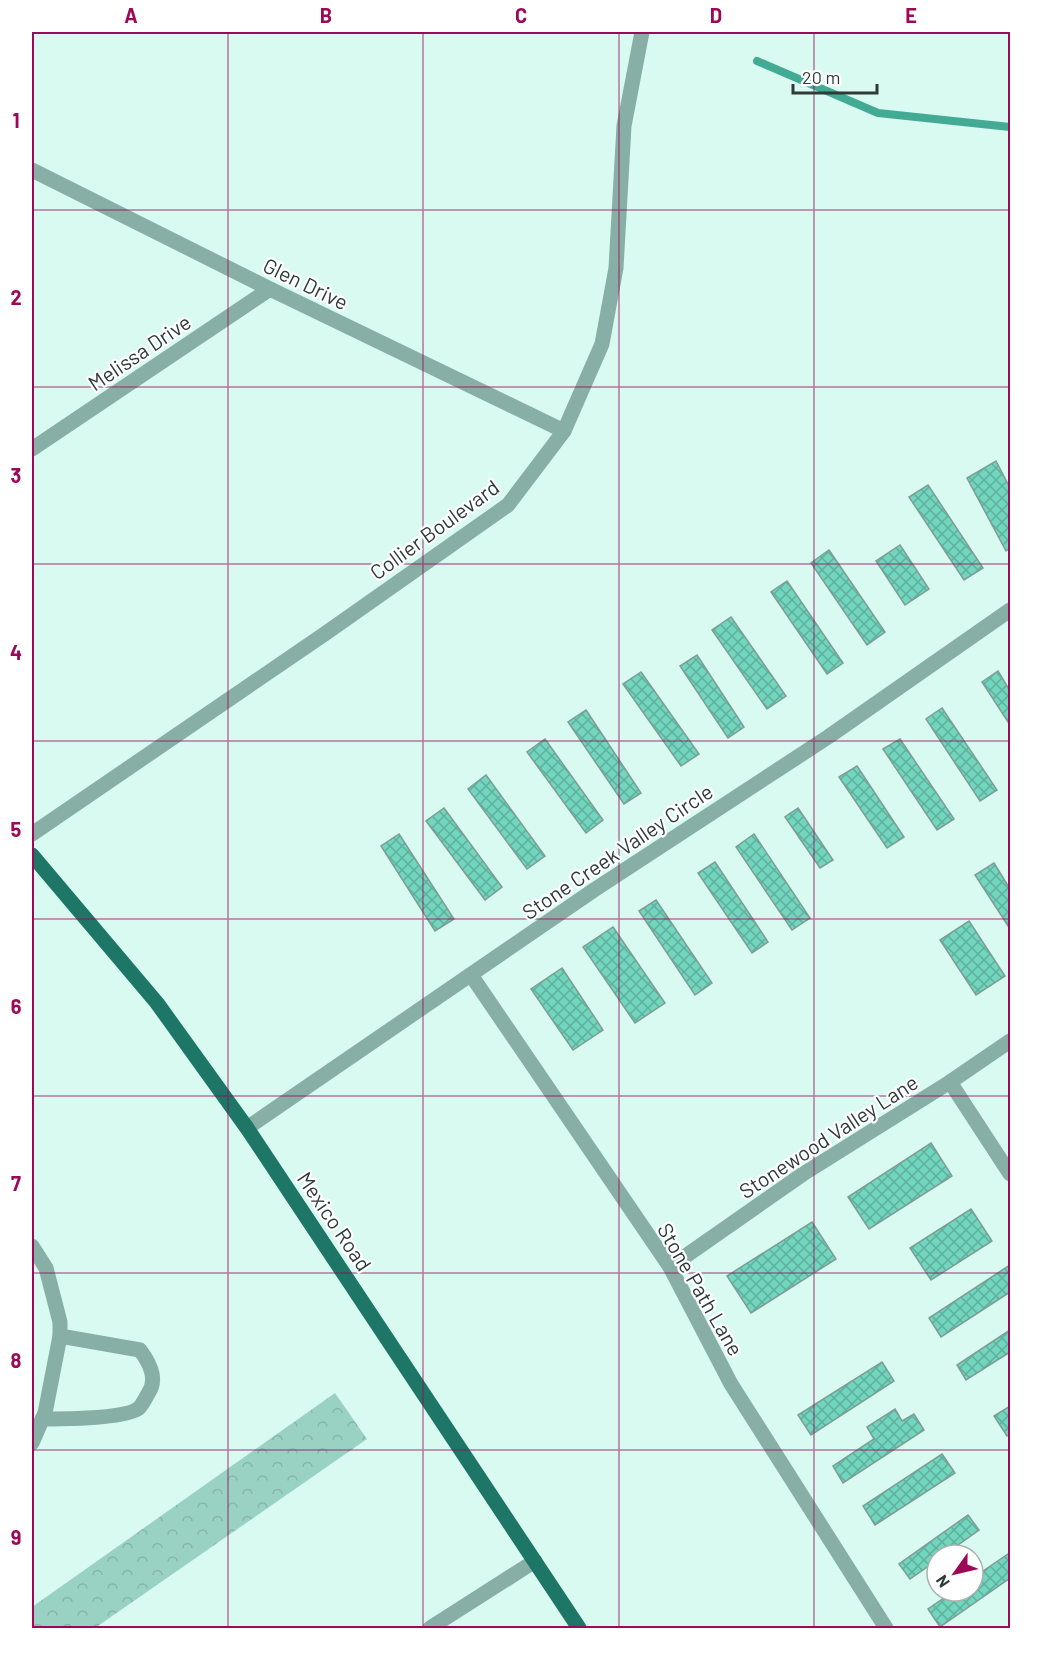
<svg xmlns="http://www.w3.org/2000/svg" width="1042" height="1660" viewBox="0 0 1042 1660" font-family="Barlow,sans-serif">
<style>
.forest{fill:url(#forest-crowns)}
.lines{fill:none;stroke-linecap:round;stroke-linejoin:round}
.stream{stroke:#43aa94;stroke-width:8}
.building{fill:url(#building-cross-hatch);stroke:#7e9d94;stroke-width:1.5}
.minor{stroke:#88afa5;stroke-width:15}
.major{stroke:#1e7666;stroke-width:15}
.grid{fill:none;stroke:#9b0957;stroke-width:1.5;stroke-opacity:0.55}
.labels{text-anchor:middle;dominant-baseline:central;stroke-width:4.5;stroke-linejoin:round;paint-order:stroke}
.street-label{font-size:21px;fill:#2e3b38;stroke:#fff}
.neatline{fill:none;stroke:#9b0957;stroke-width:2}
.grid-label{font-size:20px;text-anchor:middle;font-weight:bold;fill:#9b0957}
</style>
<defs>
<pattern id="forest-crowns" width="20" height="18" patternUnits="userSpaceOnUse" patternTransform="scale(1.5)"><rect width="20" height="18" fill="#99d2c3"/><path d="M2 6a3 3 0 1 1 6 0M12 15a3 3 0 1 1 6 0" fill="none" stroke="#84b5a8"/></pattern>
<pattern id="building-cross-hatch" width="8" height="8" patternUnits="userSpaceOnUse" patternTransform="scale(1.5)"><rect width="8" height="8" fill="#72d6bf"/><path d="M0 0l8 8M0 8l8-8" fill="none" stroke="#5eaf9c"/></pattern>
</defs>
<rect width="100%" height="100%" fill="#d9faf1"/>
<polygon class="forest" points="335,1393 367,1439 95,1628 32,1628 32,1607"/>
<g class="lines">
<polyline class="stream" points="757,61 878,113 1010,127"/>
</g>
<g class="building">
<polygon points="996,461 1010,488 1010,548 1006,551 967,478"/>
<polygon points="928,485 983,568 964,580 909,497"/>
<polygon points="900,545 929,589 905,605 876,561"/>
<polygon points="829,550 885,632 867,645 811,563"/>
<polygon points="787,581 843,663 827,674 771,592"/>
<polygon points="731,617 786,696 767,709 712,630"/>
<polygon points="697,655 744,727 728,738 680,666"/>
<polygon points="998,671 1010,691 1010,725 982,682"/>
<polygon points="641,672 699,754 681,766 623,684"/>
<polygon points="942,708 997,790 980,801 926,719"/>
<polygon points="586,710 641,793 624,804 568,722"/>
<polygon points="545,739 603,820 586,833 527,752"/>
<polygon points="900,739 954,819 937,830 883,749"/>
<polygon points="857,766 904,837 887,848 839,777"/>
<polygon points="486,775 545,856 527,869 468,789"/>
<polygon points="444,808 502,887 485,900 426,821"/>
<polygon points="798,808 833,860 820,868 785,817"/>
<polygon points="399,834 454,919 435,931 381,846"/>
<polygon points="754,834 810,918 792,930 736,847"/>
<polygon points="715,862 768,942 752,953 698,873"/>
<polygon points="994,863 1010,889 1010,929 975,875"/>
<polygon points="656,900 712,983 695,995 639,911"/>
<polygon points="969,921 1005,976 976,995 940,940"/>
<polygon points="613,927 665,1003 635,1023 583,947"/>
<polygon points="562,968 603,1030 573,1050 531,989"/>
<polygon points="931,1143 952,1176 869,1229 848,1197"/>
<polygon points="971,1209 992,1241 931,1280 910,1248"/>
<polygon points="812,1222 836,1259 751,1313 727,1276"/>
<polygon points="1010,1265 1010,1292 941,1337 929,1318"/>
<polygon points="1010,1330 1010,1352 966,1380 957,1365"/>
<polygon points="882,1362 894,1381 811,1435 798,1415"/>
<polygon points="1010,1406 1010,1434 1007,1436 994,1416"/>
<polygon points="895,1409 902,1421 914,1414 924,1430 843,1483 833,1466 874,1439 867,1427"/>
<polygon points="942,1454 955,1473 875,1525 863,1506"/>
<polygon points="968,1515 979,1530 944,1555 937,1555 937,1560 910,1579 899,1564"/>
<polygon points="1008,1554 1010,1557 1010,1578 940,1627 928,1609 954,1591 973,1591 973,1578"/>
</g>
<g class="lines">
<g class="minor">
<polyline points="32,170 270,289 564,431"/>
<polyline points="32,449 270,289"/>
<polyline points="32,834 326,633 508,505 564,431 602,344 616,268 624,126 642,32"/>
<polyline points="471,975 670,1267 731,1384 886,1628"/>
<polyline points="950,1082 1010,1174"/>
<polyline points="247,1128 594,890 828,737 1010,610"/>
<polyline points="32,1246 46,1268 60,1322 60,1336 45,1413 32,1443"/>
<polyline points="670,1267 803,1174 950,1082 1010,1041"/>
<path d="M42 1419C61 1419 126 1419 139 1408 143 1404 146 1397 149 1392 158 1378 149 1362 140 1350L60 1336"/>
<polyline points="430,1628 535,1561"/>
</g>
<polyline class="major" points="32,855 157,1003 247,1128 579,1628"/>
</g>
<path class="grid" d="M228 32V1628M423 32V1628M619 32V1628M814 32V1628M32 210H1010M32 387H1010M32 564H1010M32 741H1010M32 919H1010M32 1096H1010M32 1273H1010M32 1450H1010"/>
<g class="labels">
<g class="street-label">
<text transform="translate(306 283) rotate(26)">Glen Drive</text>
<text transform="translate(139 352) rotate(-34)">Melissa Drive</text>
<text transform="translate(434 529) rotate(-36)">Collier Boulevard</text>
<text transform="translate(617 851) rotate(-34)">Stone Creek Valley Circle</text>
<text transform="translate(828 1136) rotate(-33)">Stonewood Valley Lane</text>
<text transform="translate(335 1221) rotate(56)">Mexico Road</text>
<text transform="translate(701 1289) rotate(60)">Stone Path Lane</text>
</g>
</g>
<rect width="1042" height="1660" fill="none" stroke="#ffffff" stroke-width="66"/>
<g transform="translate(955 1573) rotate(236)"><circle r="28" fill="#ffffff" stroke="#abb1af" stroke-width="1.5"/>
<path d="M0-4.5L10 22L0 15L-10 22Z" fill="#9b0957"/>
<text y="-9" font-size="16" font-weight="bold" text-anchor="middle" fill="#2e3b38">N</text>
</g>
<path d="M793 84v9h84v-9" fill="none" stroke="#2e3b38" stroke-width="3"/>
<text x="802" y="84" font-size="18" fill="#2e3b38" stroke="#ffffff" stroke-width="4.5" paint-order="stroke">20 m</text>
<rect x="33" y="33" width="976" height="1594" class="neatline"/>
<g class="grid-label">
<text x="131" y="23">A</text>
<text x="326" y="23">B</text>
<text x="521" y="23">C</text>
<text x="716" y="23">D</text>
<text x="911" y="23">E</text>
<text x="16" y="128">1</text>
<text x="16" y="305">2</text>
<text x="16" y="483">3</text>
<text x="16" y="660">4</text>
<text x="16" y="837">5</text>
<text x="16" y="1014">6</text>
<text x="16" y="1191">7</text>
<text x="16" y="1368">8</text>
<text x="16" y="1545">9</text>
</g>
</svg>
